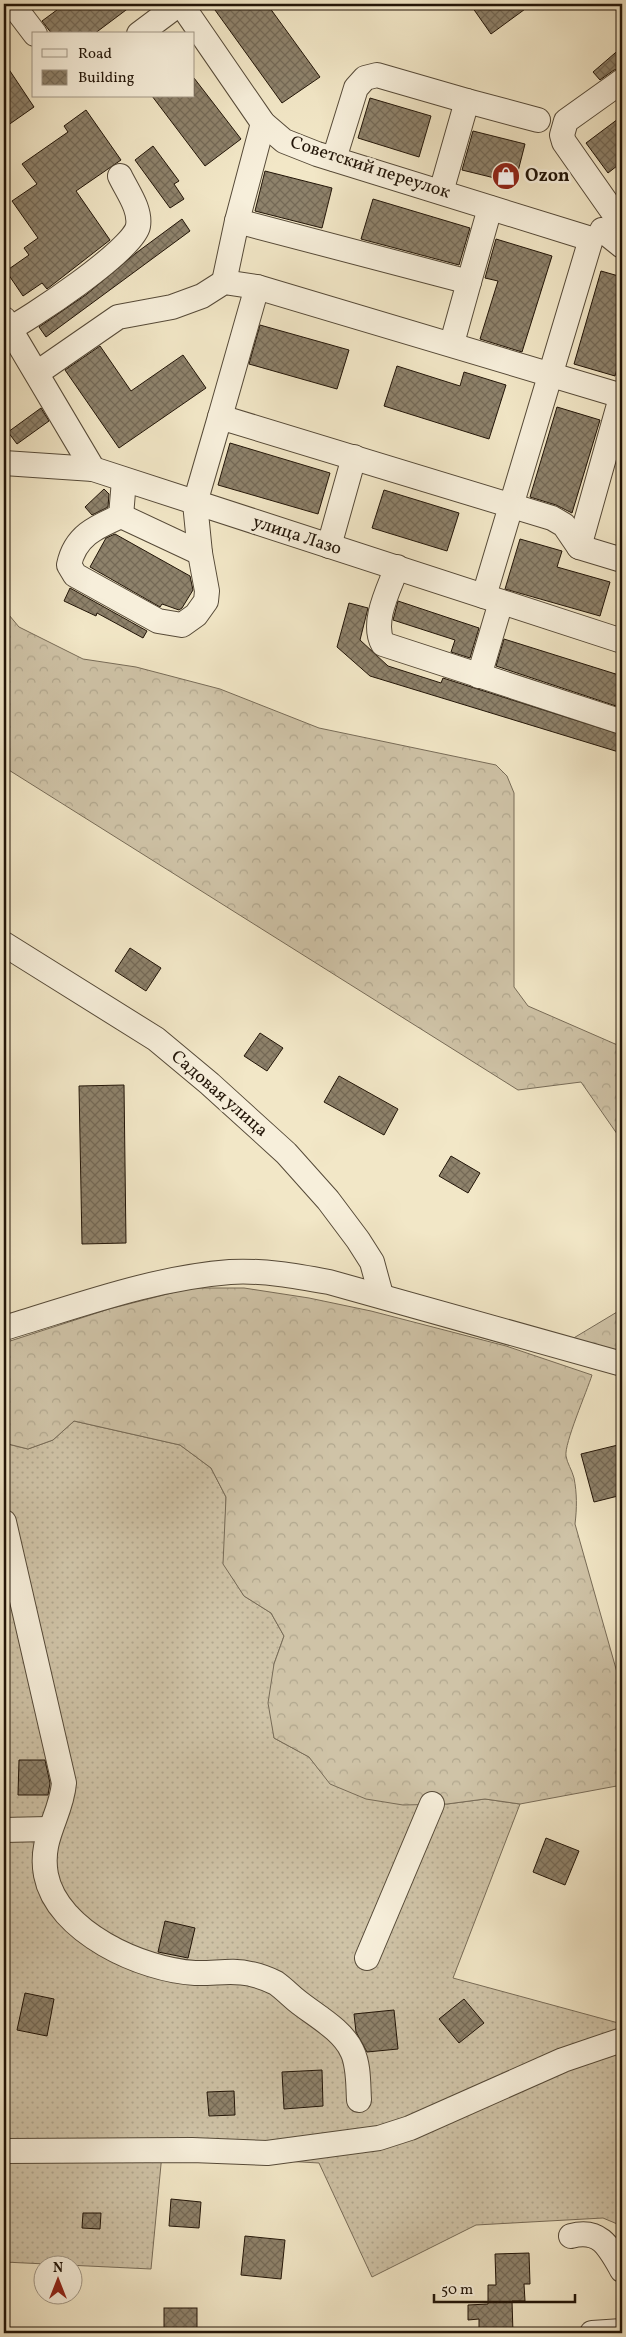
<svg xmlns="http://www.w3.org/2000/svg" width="626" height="2337" viewBox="0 0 626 2337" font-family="Vollkorn,serif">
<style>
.grass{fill:url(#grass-dots);stroke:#786c58}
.forest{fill:url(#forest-crowns);stroke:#786c58}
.building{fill:url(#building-cross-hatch);stroke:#221508}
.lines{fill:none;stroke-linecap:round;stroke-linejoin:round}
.minor-casing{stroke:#564a38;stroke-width:26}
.minor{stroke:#f7efdb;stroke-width:24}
.labels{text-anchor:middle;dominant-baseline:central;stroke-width:5;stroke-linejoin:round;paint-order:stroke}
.street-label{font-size:18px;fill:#221508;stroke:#f7efdb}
.poi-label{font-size:18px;font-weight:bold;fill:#221508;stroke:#f7efdb;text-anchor:start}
</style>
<defs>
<pattern id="grass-dots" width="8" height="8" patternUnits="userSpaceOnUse" patternTransform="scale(1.25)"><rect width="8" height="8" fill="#cfc3a7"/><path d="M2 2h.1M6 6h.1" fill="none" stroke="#b1a78e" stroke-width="1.8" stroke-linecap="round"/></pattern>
<pattern id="forest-crowns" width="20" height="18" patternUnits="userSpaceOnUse" patternTransform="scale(1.25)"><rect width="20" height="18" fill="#cfc3a7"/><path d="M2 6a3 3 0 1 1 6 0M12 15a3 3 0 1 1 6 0" fill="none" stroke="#b1a78e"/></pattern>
<pattern id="building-cross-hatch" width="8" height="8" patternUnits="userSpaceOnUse" patternTransform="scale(1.25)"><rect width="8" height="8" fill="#8e826b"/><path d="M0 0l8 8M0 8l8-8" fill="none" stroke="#746956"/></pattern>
</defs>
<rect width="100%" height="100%" fill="#f2e7c7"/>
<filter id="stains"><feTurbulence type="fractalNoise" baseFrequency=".004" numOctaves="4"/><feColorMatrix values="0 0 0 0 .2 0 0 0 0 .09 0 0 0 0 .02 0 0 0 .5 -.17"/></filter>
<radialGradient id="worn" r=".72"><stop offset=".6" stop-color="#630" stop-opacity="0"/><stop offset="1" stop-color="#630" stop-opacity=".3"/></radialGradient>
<polygon class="grass" points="74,1421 180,1445 211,1468 226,1497 224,1564 244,1596 271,1613 284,1636 274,1664 274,1738 309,1757 331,1784 447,1804 485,1799 520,1804 453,1978 622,2024 622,2226 603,2218 476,2225 372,2277 319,2163 162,2154 151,2269 4,2262 4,1443 28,1449 53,1440"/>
<g class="forest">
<polygon points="4,609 19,627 83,659 136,667 220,689 319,728 496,765 507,776 514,793 514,987 528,1006 622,1047 622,1141 581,1082 518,1090 4,767"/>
<path d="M191 1288H244L309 1298 371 1311 506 1346 592 1375C587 1391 564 1444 566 1456 567 1463 572 1470 574 1478 577 1493 577 1508 575 1524L622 1690V1785L520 1804 485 1799 447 1804 403 1805 366 1799 330 1784 309 1757 274 1738 268 1703 274 1664 284 1636 271 1613 244 1596 223 1564 226 1497 211 1468 180 1445 74 1421 53 1440 28 1449 4 1443V1343L109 1309Z"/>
<polygon points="622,1309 622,1353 572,1339"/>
</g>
<g class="building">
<polygon points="65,4 134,4 94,34 52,34 42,21"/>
<polygon points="225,4 267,4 320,77 282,103 215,10"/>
<polygon points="470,4 532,4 491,34"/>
<polygon points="622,47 622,68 614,70 600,80 593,72"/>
<polygon points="4,62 34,107 4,128"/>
<polygon points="194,78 241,139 205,166 152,96 194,96"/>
<polygon points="370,98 431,116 419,157 358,138"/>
<polygon points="86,110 121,160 76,191 110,240 47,289 42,283 23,296 6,271 29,255 24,248 38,238 12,201 37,184 22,164 68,132 64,126"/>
<polygon points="622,116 622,162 608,173 586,143"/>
<polygon points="473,131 525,144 515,183 462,170"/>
<polygon points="153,146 179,181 174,184 184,199 170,208 135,160"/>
<polygon points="265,171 332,188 322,228 255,211"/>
<polygon points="373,199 470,228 459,265 361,239"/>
<polygon points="182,219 190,231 46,337 39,327 87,294 136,253"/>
<polygon points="496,239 552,256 522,352 480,339 498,281 485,278"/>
<polygon points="601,271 622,277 622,350 615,376 574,364"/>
<polygon points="260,325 349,350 337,389 249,364"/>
<polygon points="100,346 131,391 183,355 206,388 119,448 65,370"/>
<polygon points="397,366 460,386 464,372 506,385 489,439 384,406"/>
<polygon points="557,407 600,420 572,513 556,505 530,497"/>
<polygon points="41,408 49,421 17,444 8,432"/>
<polygon points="230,443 330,473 318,514 218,485"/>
<polygon points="104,489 109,494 108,507 92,515 85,507"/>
<polygon points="384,490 459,513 447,551 372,528"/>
<polygon points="115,534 190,576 193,590 182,608 179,610 162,604 160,607 90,567 106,538"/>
<polygon points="520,539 562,551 557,567 610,582 600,616 505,589"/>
<polygon points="70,588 147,631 143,638 97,613 96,616 64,601"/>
<polygon points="398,601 479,628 470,658 451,652 455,640 393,620"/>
<polygon points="349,603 368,608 360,640 388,666 441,683 443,678 622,735 622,753 370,676 337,647"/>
<polygon points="504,639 622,676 622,708 496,666"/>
<polygon points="130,948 161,968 146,991 115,971"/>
<polygon points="260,1033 283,1048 267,1071 244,1056"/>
<polygon points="339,1076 398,1109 384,1135 324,1102"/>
<polygon points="124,1085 126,1243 82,1244 79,1086"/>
<polygon points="451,1156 480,1173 468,1193 439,1176"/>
<polygon points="622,1444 622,1495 594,1502 581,1454"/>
<polygon points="19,1760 45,1760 50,1783 48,1795 18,1795"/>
<polygon points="546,1838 579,1851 565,1885 533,1872"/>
<polygon points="165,1921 195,1928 188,1958 158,1952"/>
<polygon points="25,1993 54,1999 47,2036 17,2030"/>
<polygon points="464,1999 484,2023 459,2043 439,2019"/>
<polygon points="394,2010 398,2049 367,2052 356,2032 354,2014"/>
<polygon points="322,2070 323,2106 284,2109 282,2072"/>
<polygon points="234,2091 235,2115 209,2116 207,2092"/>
<polygon points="171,2199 201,2202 199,2228 169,2226"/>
<polygon points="83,2213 101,2213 100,2229 82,2228"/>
<polygon points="245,2236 285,2240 281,2279 241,2275"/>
<polygon points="529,2253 530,2284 524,2284 525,2301 512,2301 513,2333 479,2333 479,2319 468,2320 468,2305 488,2304 488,2285 496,2285 495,2254"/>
<rect x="164" y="2308" width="33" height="25"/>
</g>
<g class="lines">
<defs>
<g id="minor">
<polyline points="181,4 263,123 284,141 317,154 591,239"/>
<polyline points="4,6 16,9 35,34"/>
<polyline points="139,34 179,4"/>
<polyline points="467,101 538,120"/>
<polyline points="263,123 237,221 469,282 452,343"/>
<polyline points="334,159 356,88 365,78 377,75 467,101 441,192"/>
<polyline points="618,219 564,142 562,135 566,121 622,81"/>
<polyline points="602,230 622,246"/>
<polyline points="224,282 237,221"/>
<polyline points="469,282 490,208"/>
<polyline points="4,319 93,469 622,641"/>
<path d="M4 332C28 320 134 250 138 226 141 209 127 191 120 176"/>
<polyline points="37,373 118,317 172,307 202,296 224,282 257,287 622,396"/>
<polyline points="220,417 257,287"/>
<polyline points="4,463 93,469"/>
<path d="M124 480 121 516C96 527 75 536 69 565L75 575 158 621 182 625 196 615 206 601 207 591 200 553 195 503 220 417 552 518 564 525 579 547 622 560"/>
<polyline points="121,516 200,553"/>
<polyline points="329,546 354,457"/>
<polyline points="579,547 622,394"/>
<path d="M397 567C389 589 371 622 383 644L622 722"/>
<polyline points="484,596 591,239"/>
<polyline points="479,676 501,602"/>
<polyline points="4,944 156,1039 210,1084 286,1153 328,1200 358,1240 372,1262 381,1295"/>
<path d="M4 1328C78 1306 152 1278 230 1272 263 1270 296 1276 329 1282L622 1364"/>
<path d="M4 1522 64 1783C61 1817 39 1838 46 1875 57 1932 142 1970 195 1973 214 1974 232 1969 251 1974 260 1976 268 1979 276 1983 283 1988 290 1995 296 2000 314 2015 342 2029 352 2051 359 2065 358 2084 359 2100"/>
<polyline points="4,1830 48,1829"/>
<polyline points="367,1958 432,1804"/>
<polyline points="4,2151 192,2150 267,2153 379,2138 410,2128 563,2060 622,2040"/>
<path d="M571 2236C600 2228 609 2247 622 2270"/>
<polyline points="592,2333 622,2331"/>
</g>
</defs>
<use href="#minor" class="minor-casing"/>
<use href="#minor" class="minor"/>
</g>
<defs>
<symbol id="shop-disc" viewBox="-11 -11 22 22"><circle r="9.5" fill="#8f2418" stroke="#f7efdb"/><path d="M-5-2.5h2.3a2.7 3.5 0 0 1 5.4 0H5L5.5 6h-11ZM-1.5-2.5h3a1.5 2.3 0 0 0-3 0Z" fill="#fff"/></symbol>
</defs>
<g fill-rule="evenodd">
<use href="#shop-disc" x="490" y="160" width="32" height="32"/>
</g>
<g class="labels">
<g class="street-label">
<text transform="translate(370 168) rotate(18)">Советский переулок</text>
<text transform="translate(297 536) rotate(18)">улица Лазо</text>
<text transform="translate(219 1094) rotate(41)">Садовая улица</text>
</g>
<g class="poi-label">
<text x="525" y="176">Ozon</text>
</g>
</g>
<rect width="626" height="2337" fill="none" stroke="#f2e7c7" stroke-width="20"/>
<rect x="5" y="5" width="616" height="2327" fill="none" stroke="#221508" stroke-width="2.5"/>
<rect x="10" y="10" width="606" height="2317" fill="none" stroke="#221508"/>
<rect x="32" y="32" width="162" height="65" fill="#f7efdb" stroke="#a29887"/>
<rect x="42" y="49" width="25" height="8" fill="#f7efdb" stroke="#a29887"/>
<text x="78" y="58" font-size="15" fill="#221508">Road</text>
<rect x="42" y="70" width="25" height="15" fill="url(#building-cross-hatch)" stroke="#a29887"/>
<text x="78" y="82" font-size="15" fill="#221508">Building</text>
<g transform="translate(58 2280)"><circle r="24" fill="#f7efdb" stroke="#a29887"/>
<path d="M0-4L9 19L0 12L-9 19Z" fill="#8f2418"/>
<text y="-8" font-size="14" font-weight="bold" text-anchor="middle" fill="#221508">N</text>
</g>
<path d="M434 2294v8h141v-8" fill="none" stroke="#221508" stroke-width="2.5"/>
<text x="441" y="2294" font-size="15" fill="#221508" stroke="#f7efdb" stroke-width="4" paint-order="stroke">50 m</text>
<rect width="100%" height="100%" filter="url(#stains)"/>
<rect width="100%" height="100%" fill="url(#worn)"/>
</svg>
